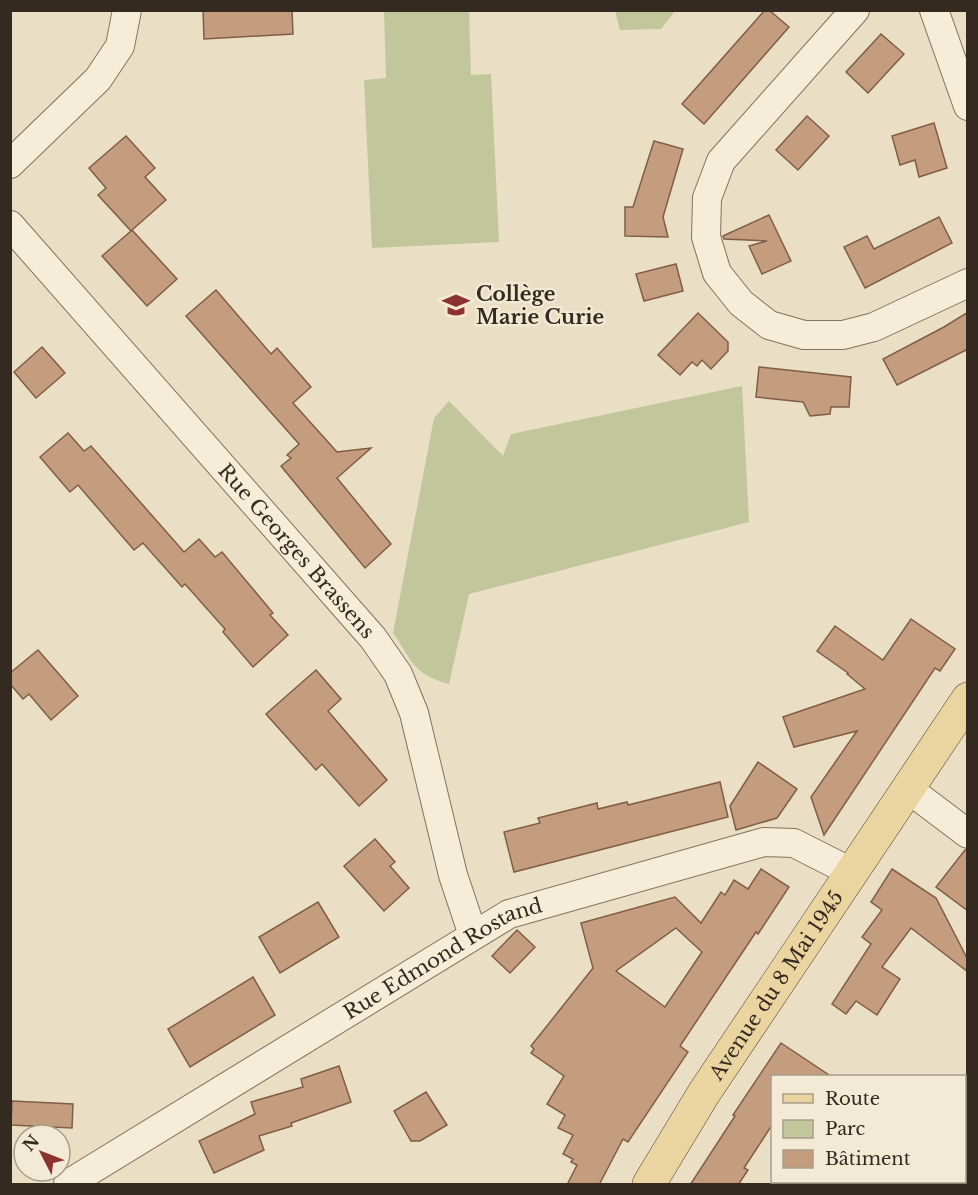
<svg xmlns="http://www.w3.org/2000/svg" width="978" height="1195" viewBox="0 0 978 1195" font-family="'Libre Baskerville',serif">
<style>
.green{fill:#c1c79a}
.building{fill:#c49d7e;stroke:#805d45;stroke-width:1.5;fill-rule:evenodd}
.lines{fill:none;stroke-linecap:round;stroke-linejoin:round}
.street-casing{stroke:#83725d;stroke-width:30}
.primary-casing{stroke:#514031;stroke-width:34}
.street{stroke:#f5edd7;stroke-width:28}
.primary{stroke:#ead4a0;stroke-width:33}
.labels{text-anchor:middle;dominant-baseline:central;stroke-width:4.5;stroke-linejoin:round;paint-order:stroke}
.poi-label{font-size:20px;font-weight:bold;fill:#352a1f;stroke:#f2ead4;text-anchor:start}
.street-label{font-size:20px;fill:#352a1f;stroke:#f2ead4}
</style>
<rect width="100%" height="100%" fill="#eadfc5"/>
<g class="green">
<polygon points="384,11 469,11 471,75 491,74 499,242 372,248 364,80 386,78"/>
<polygon points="615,11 615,10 675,11 661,29 620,30"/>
<path d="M742 386 749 522 469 594 449 684C414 675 412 661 393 633L434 418 449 401 503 456 511 434Z"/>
</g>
<g class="building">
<polygon points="203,10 292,10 293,34 204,39"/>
<polygon points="765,10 769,10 789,27 704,124 682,104"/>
<polygon points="881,34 904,54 868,93 846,72"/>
<polygon points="807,116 829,136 798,170 776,150"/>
<polygon points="934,123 947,168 919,177 915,160 900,165 892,136"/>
<polygon points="126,136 155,168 145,177 166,200 132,230 177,279 147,306 102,256 131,231 98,195 106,188 89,168"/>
<polygon points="654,141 683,149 663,217 668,237 625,236 625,207 633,207"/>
<polygon points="769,215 791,261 762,274 749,246 767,241 724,239 723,236"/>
<polygon points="939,217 952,243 865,288 844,247 867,236 874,249"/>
<polygon points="676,264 683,291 644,301 636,274"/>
<polygon points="216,290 271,354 277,348 311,387 293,403 337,452 371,448 337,478 391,544 365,568 281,466 291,458 287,455 299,444 186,316"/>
<polygon points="968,312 968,349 897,385 883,359 944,327"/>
<polygon points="698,313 728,342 728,351 711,369 702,360 697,366 692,362 680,375 658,355"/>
<polygon points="42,347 65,373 36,398 14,372"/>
<polygon points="759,367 851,377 849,407 831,407 830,414 810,416 803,402 756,397"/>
<polygon points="68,433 84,451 91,446 184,552 199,539 215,557 222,552 273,613 270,615 288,635 253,667 223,632 225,629 185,584 182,587 143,543 134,550 78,485 70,492 40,457"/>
<polygon points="911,619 955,649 940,671 935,668 824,835 811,797 857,731 794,747 783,717 865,689 847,674 848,673 817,651 835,626 883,660"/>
<polygon points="38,650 78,696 51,720 29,694 23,699 10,684 10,673"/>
<polygon points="316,670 341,699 328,711 387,780 359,806 322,764 316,770 266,714"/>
<polygon points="758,762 797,789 777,818 736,830 730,806"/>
<polygon points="720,782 728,817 514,872 504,832 540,823 538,818 597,803 598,809 627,802 628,805"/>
<polygon points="375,839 395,862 390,866 409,888 384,911 344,866"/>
<polygon points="965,850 968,850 968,911 936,887"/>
<path d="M761 869 789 887 758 934 756 932 680 1046 688 1052 628 1142 623 1139 599 1185H567L577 1165 571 1162 573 1159 563 1154 573 1135 558 1128 565 1115 547 1104 564 1076 531 1053 534 1049 531 1046 593 968 581 923 675 897 701 923 721 892 725 895 734 880 748 889ZM676 928 702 952 665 1007 616 971Z"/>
<polygon points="892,869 936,898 968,960 968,972 911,928 882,967 900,979 877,1015 856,1001 846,1014 832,1004 871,944 862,937 882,910 871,902"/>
<polygon points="318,902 339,937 280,973 259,937"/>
<polygon points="517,930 535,947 510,973 492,956"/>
<polygon points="253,977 275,1015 190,1067 168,1029"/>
<polygon points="781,1043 832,1077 772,1077 772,1125 744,1168 748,1170 738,1185 690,1185 735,1116 733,1115"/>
<polygon points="339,1066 351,1102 291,1123 292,1126 259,1136 264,1150 214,1173 199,1141 255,1114 251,1102 303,1087 301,1079"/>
<polygon points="426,1092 447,1125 420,1141 411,1141 394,1111"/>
<polygon points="12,1101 73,1104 72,1128 11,1125"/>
</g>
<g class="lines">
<defs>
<g id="street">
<polyline points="855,10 721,161 707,198 706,237 717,273 741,303 769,325 804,335 843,335 874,327 968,283"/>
<polyline points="934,10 968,106"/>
<polyline points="10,164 98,79 120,46 127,10"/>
<path id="s1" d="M10 225 373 638 398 674 414 713 453 875 473 935"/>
<polyline points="907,788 968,834"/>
<path id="s2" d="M68 1184 509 914 764 842 794 843 851 872"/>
</g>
<g id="primary">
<path id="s3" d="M649 1184 704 1093 968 699"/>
</g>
</defs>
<use href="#street" class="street-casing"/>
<use href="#primary" class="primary-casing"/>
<use href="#street" class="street"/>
<use href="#primary" class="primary"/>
</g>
<defs>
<symbol id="school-bare" viewBox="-9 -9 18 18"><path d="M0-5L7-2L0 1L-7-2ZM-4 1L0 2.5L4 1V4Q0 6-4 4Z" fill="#8c3332" stroke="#f2ead4" stroke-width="2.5" paint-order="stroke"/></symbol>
</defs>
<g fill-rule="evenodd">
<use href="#school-bare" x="437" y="286" width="38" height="38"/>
</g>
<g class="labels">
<g class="poi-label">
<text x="476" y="294">Collège<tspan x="476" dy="23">Marie Curie</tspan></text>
</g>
<g class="street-label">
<text stroke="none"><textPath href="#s1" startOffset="434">Rue Georges Brassens</textPath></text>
<text stroke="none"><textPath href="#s2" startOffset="438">Rue Edmond Rostand</textPath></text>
<text stroke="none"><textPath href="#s3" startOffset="236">Avenue du 8 Mai 1945</textPath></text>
</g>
</g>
<rect width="978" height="1195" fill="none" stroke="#352a1f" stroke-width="24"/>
<rect x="771" y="1075" width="195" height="108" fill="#f2ead4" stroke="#a69d8c" stroke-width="1.5"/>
<rect x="783" y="1094" width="30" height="9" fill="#ead4a0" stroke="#a69d8c" stroke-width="1.5"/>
<text x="825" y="1105" font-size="18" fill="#352a1f">Route</text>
<rect x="783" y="1120" width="30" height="18" fill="#c1c79a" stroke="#a69d8c" stroke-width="1.5"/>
<text x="825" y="1135" font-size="18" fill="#352a1f">Parc</text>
<rect x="783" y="1150" width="30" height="18" fill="#c49d7e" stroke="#a69d8c" stroke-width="1.5"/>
<text x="825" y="1165" font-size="18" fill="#352a1f">Bâtiment</text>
<g transform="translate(42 1153) rotate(312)"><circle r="28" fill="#f2ead4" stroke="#a69d8c" stroke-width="1.5"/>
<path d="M0-4.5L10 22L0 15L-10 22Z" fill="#8c3332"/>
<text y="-9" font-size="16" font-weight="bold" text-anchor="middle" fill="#352a1f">N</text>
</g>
</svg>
